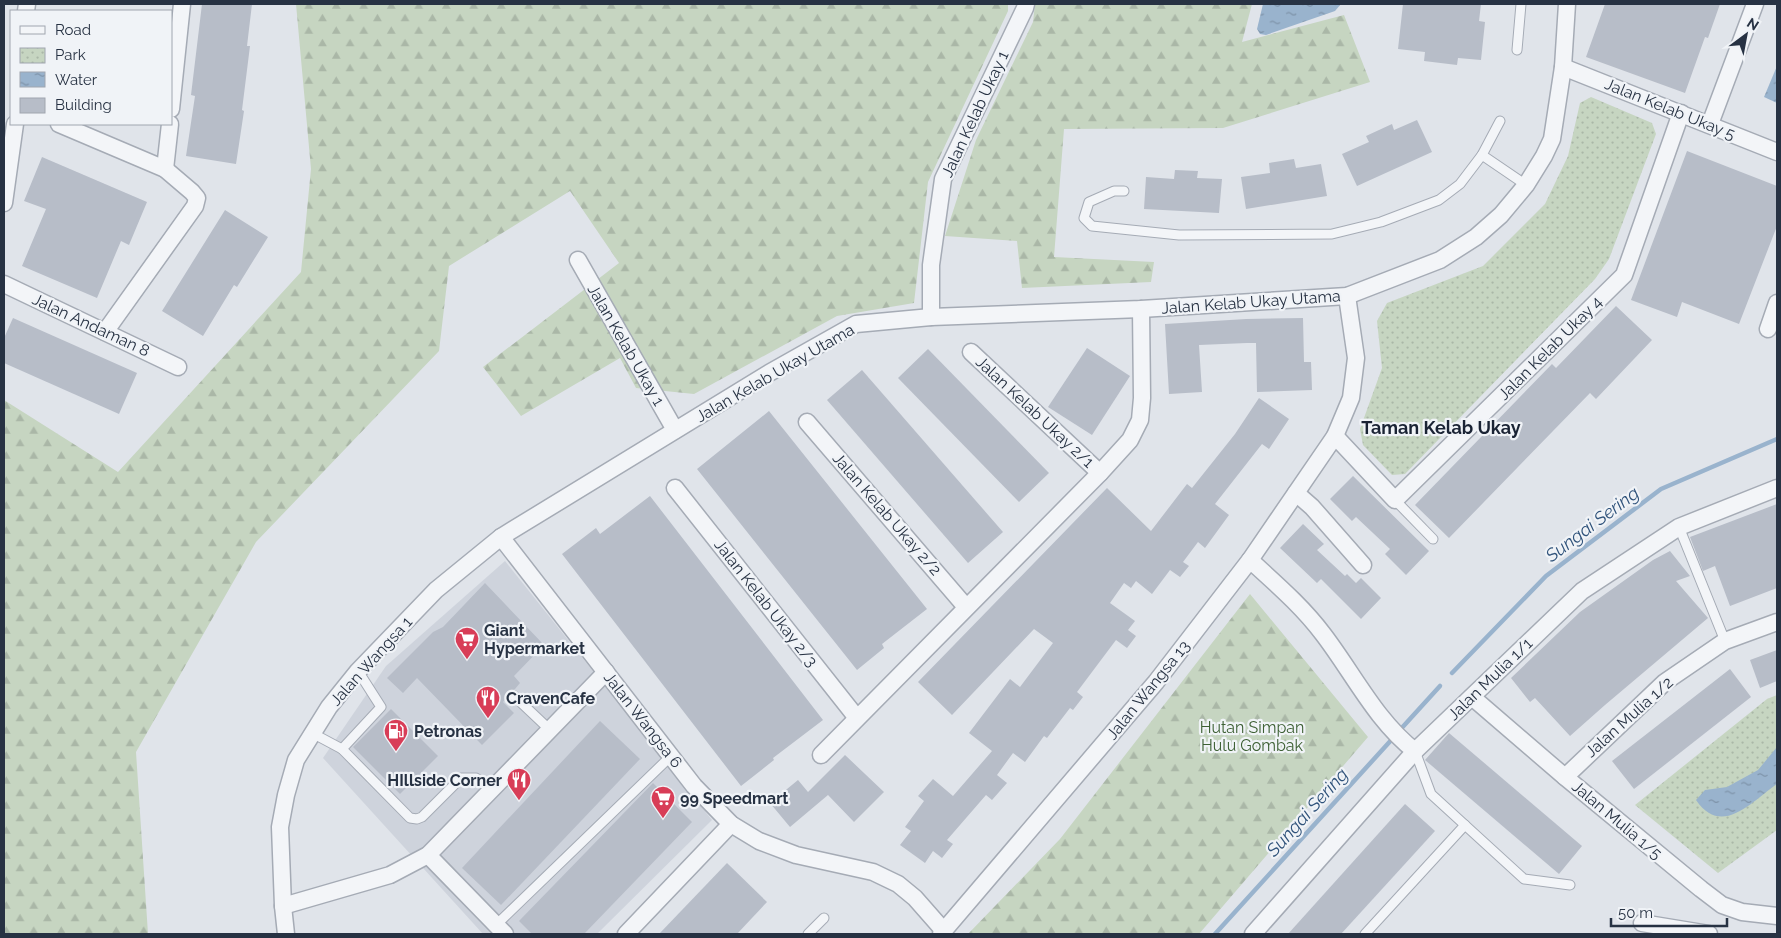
<svg xmlns="http://www.w3.org/2000/svg" width="1781" height="938" viewBox="0 0 1781 938" font-family="Raleway,sans-serif">
<style>
.built{fill:#ced3dc}
.forest{fill:url(#forest-firs)}
.park{fill:url(#park-dots)}
.water{fill:url(#water-ripples)}
.lines{fill:none;stroke-linecap:round;stroke-linejoin:round}
.stream{stroke:#99b3cd;stroke-width:4.5}
.building{fill:#b7bdc8}
.service-casing{stroke:#a5abb5;stroke-width:11}
.minor-casing{stroke:#a5abb5;stroke-width:19}
.service{stroke:#f3f5f8;stroke-width:9}
.minor{stroke:#f3f5f8;stroke-width:16}
.labels{text-anchor:middle;dominant-baseline:central;stroke-width:4.5;stroke-linejoin:round;paint-order:stroke}
.street-label{font-size:16px;fill:#273243;stroke:#f0f3f7}
.poi-label{font-size:16px;font-weight:bold;fill:#273243;stroke:#f0f3f7;text-anchor:start}
.park-label{font-size:16px;fill:#3d6034;stroke:#f0f3f7}
.neighbourhood-label{font-size:18px;font-weight:bold;fill:#1a2334;stroke:#f0f3f7}
.water-label{font-size:18px;font-style:italic;fill:#2f527a;stroke:#f0f3f7}
</style>
<defs>
<pattern id="forest-firs" width="22" height="20" patternUnits="userSpaceOnUse" patternTransform="scale(1.25)"><rect width="22" height="20" fill="#c6d5c1"/><path d="M5 1l3.5 6h-7zM16 11l3.5 6h-7z" fill="#aab7a7"/></pattern>
<pattern id="park-dots" width="8" height="8" patternUnits="userSpaceOnUse" patternTransform="scale(1.25)"><rect width="8" height="8" fill="#c6d5c1"/><path d="M2 2h.1M6 6h.1" fill="none" stroke="#aab7a7" stroke-width="1.8" stroke-linecap="round"/></pattern>
<pattern id="water-ripples" width="26" height="14" patternUnits="userSpaceOnUse" patternTransform="scale(1.25)"><rect width="26" height="14" fill="#99b3cd"/><path d="M2 4q2-2 4 0t4 0M15 11q2-2 4 0t4 0" fill="none" stroke="#7d92a8"/></pattern>
</defs>
<rect width="100%" height="100%" fill="#e0e4ea"/>
<polygon class="built" points="505,561 712,820 597,934 483,934 323,758 386,666"/>
<g class="forest">
<polygon points="296,4 1008,4 1008,11 928,182 914,303 837,316 694,394 636,388 620,358 521,416 483,367 619,263 570,191 449,266 439,351 256,542 136,752 148,934 4,934 4,400 118,472 301,272 311,169"/>
<polygon points="1035,4 1252,4 1242,42 1344,15 1370,82 1223,128 1064,129 1054,257 1154,262 1151,282 1022,288 1017,241 945,236 976,140 1033,22"/>
<polygon points="1250,594 1368,737 1199,934 968,934 1060,839"/>
</g>
<g class="park">
<polygon points="1591,97 1652,123 1656,134 1609,259 1595,279 1405,474 1392,475 1363,445 1360,429 1382,368 1377,321 1387,303 1483,266 1545,204 1568,156 1580,103"/>
<polygon points="1777,695 1777,830 1718,873 1635,805 1767,699"/>
</g>
<g class="water">
<polygon points="1263,4 1341,4 1335,11 1266,35 1260,34 1257,29"/>
<polygon points="1777,66 1777,103 1764,97"/>
<path d="M1777 747V784C1752 801 1722 838 1696 800L1705 790 1727 787 1758 770Z"/>
</g>
<g class="lines">
<g class="stream">
<polyline points="1452,673 1546,576 1661,489 1777,439"/>
<polyline points="1399,731 1440,686"/>
<polyline points="1215,934 1394,737"/>
</g>
</g>
<g class="building">
<polygon points="202,4 252,4 247,46 250,46 242,110 244,111 236,164 186,156 195,96 191,95"/>
<polygon points="1403,4 1481,4 1479,21 1485,22 1481,60 1458,58 1457,65 1424,61 1425,52 1398,49"/>
<polygon points="1605,4 1720,4 1708,38 1705,37 1685,93 1586,57"/>
<polygon points="1417,120 1432,152 1357,186 1342,154 1369,142 1366,136 1392,124 1394,130"/>
<polygon points="1687,151 1777,186 1777,226 1739,324 1682,302 1677,317 1631,300"/>
<polygon points="42,157 147,202 129,245 121,241 97,298 22,266 46,209 24,201"/>
<polygon points="1294,159 1296,168 1321,164 1327,196 1246,209 1241,177 1270,173 1269,163"/>
<polygon points="1175,170 1198,171 1197,178 1222,179 1219,213 1144,209 1146,177 1174,179"/>
<polygon points="225,210 268,237 237,287 234,285 203,336 162,311"/>
<polygon points="1616,306 1652,340 1596,399 1590,393 1449,538 1415,505 1552,364 1556,368"/>
<polygon points="13,318 137,373 119,414 4,363 4,338"/>
<polygon points="1303,318 1304,362 1311,362 1312,390 1257,392 1256,343 1247,343 1199,345 1202,392 1169,394 1165,324 1246,319"/>
<polygon points="1087,348 1130,376 1092,435 1048,407"/>
<polygon points="928,349 1049,473 1019,502 898,378"/>
<polygon points="862,370 1003,532 968,563 827,400"/>
<polygon points="1259,398 1289,419 1269,449 1262,444 1215,504 1229,515 1205,548 1198,542 1183,562 1189,566 1180,577 1170,570 1152,594 1136,581 1131,588 1124,583 1110,603 1135,621 1128,630 1136,636 1127,648 1116,640 1077,692 1083,697 1073,710 1070,708 1047,738 1044,736 1025,762 1013,753 997,775 1007,783 992,800 986,795 947,840 953,844 942,858 933,851 925,863 900,845 911,831 905,827 924,801 918,796 933,779 953,796 992,751 969,733 1010,679 1020,687 1053,643 1034,629 952,715 918,682 1107,488 1151,531 1187,484 1192,488 1235,434"/>
<polygon points="769,411 927,609 882,644 884,648 857,670 697,469"/>
<polygon points="1353,476 1429,551 1406,575 1385,554 1390,549 1356,517 1352,521 1330,499"/>
<polygon points="650,496 823,720 773,758 774,760 741,786 562,554 596,528 600,534"/>
<polygon points="1777,504 1777,588 1730,606 1715,566 1703,571 1690,537"/>
<polygon points="1303,524 1324,544 1317,550 1345,576 1347,574 1356,583 1361,578 1381,598 1361,619 1321,579 1317,583 1280,548"/>
<polygon points="1670,551 1690,576 1676,581 1708,618 1605,705 1570,736 1535,698 1530,702 1511,678 1580,612 1653,560"/>
<polygon points="485,583 544,645 514,676 520,683 515,689 509,690 507,697 503,702 514,713 482,745 417,678 403,693 387,678 433,632 443,627"/>
<polygon points="1777,650 1777,681 1760,688 1750,660"/>
<polygon points="1730,669 1751,697 1634,789 1612,761"/>
<polygon points="391,709 438,756 400,794 353,747"/>
<polygon points="600,721 640,759 501,905 462,868"/>
<polygon points="1449,733 1582,846 1559,874 1425,760"/>
<polygon points="845,755 884,792 854,822 828,795 790,827 770,803 798,780 808,792"/>
<polygon points="653,783 692,822 584,934 532,934 519,921"/>
<polygon points="1405,804 1435,831 1341,934 1288,934"/>
<polygon points="727,863 767,902 737,934 659,934"/>
</g>
<g class="lines">
<defs>
<g id="service">
<polyline points="1517,50 1521,4"/>
<polyline points="1482,155 1526,185"/>
<polyline points="1124,191 1114,191 1089,202 1084,218 1092,226 1179,235 1332,234 1381,222 1439,200 1460,184 1482,155 1500,121"/>
<polyline points="1395,500 1433,539"/>
<polyline points="1679,527 1725,641"/>
<polyline points="358,671 381,707 342,749 410,818 417,819 422,817 461,778 476,778 491,790"/>
<polyline points="513,695 550,730"/>
<polyline points="312,733 342,749"/>
<polyline points="1415,751 1431,794 1524,879 1570,885"/>
<polyline points="496,925 671,756"/>
<polyline points="808,934 824,918"/>
<polyline points="1365,934 1465,825"/>
</g>
<g id="minor">
<polyline points="26,11 27,4"/>
<polyline points="1563,67 1777,152"/>
<polyline points="171,109 182,4"/>
<polyline points="59,124 165,169 192,192 197,198 195,206 105,332"/>
<polyline points="1710,124 1755,4"/>
<polyline points="165,169 170,124"/>
<polyline points="4,203 15,124"/>
<polyline points="578,260 675,430"/>
<polyline points="4,284 178,367"/>
<polyline points="931,317 931,265 943,179 1025,8 1026,4"/>
<polyline points="1768,329 1777,303"/>
<polyline points="971,352 1100,473"/>
<polyline points="807,422 966,607"/>
<polyline points="1335,436 1395,500 1624,275 1681,113"/>
<polyline points="675,488 857,718"/>
<polyline points="1296,493 1312,507 1363,565"/>
<polyline points="501,537 694,786 731,824 759,841 796,855 873,872 898,884 915,898 944,931"/>
<path d="M1250 560C1275 583 1302 606 1323 634 1353 673 1376 721 1415 751"/>
<polyline points="1472,697 1565,777 1701,889 1722,905 1742,912 1777,916"/>
<polyline points="821,755 1100,473 1130,440 1140,420 1142,398 1141,309"/>
<polyline points="1565,777 1665,682 1725,641 1777,622"/>
<polyline points="428,855 505,934"/>
<polyline points="283,906 390,875 428,855 606,672"/>
<polyline points="1642,923 1709,934"/>
<polyline points="286,934 283,906 280,827 286,795 296,760 329,707 358,671 436,590 501,537 769,373 856,324 931,317 1141,309 1347,296 1440,260 1476,237 1501,215 1526,185 1544,156 1552,139 1563,67 1567,4"/>
<polyline points="626,934 731,824"/>
<polyline points="941,934 1156,682 1250,560 1335,436 1351,398 1356,358 1347,296"/>
<polyline points="1253,934 1415,751 1582,591 1679,527 1777,488"/>
</g>
</defs>
<use href="#service" class="service-casing"/>
<use href="#minor" class="minor-casing"/>
<use href="#service" class="service"/>
<use href="#minor" class="minor"/>
</g>
<defs>
<symbol id="supermarket-pin" viewBox="-11 -11 22 30"><path d="M0 17L-7.5 6A9.5 9.5 0 1 1 7.5 6Z" fill="#d83d57" stroke="#f0f3f7"/><path d="M-6-5.5h2.5l.6 2H6L4.5 2H-2.5L-4.4-4H-6ZM-1.5 3.2a1.3 1.3 0 1 0 .1 0ZM3 3.2a1.3 1.3 0 1 0 .1 0Z" fill="#fff"/></symbol>
<symbol id="restaurant-pin" viewBox="-11 -11 22 30"><path d="M0 17L-7.5 6A9.5 9.5 0 1 1 7.5 6Z" fill="#d83d57" stroke="#f0f3f7"/><path d="M-5-6h1v4h1v-4h1v4h1v-4h1v5L-1.5 .5V6h-2V.5L-5-1ZM5-6V6H3V1.5H1.5Q1.5-4 5-6Z" fill="#fff"/></symbol>
<symbol id="fuel-pin" viewBox="-11 -11 22 30"><path d="M0 17L-7.5 6A9.5 9.5 0 1 1 7.5 6Z" fill="#d83d57" stroke="#f0f3f7"/><path d="M-5.5-6h7V0h2V4h1.3V-2.5L3-4.5l.8-.8L6-3V5H2.5V1h-1V6h-7ZM-4.2-4.7v3.2H.2V-4.7Z" fill="#fff"/></symbol>
</defs>
<g fill-rule="evenodd">
<use href="#supermarket-pin" x="453" y="625" width="28" height="38"/>
<use href="#restaurant-pin" x="474" y="684" width="28" height="38"/>
<use href="#fuel-pin" x="382" y="717" width="28" height="38"/>
<use href="#restaurant-pin" x="505" y="766" width="28" height="38"/>
<use href="#supermarket-pin" x="649" y="784" width="28" height="38"/>
</g>
<g class="labels">
<g class="street-label">
<text transform="translate(1670 109) rotate(22)">Jalan Kelab Ukay 5</text>
<text transform="translate(975 114) rotate(-65)">Jalan Kelab Ukay 1</text>
<text transform="translate(1251 302) rotate(-4)">Jalan Kelab Ukay Utama</text>
<text transform="translate(91 325) rotate(25)">Jalan Andaman 8</text>
<text transform="translate(626 345) rotate(60)">Jalan Kelab Ukay 1</text>
<text transform="translate(1550 348) rotate(-45)">Jalan Kelab Ukay 4</text>
<text transform="translate(775 373) rotate(-30)">Jalan Kelab Ukay Utama</text>
<text transform="translate(1035 412) rotate(43)">Jalan Kelab Ukay 2/1</text>
<text transform="translate(887 514) rotate(49)">Jalan Kelab Ukay 2/2</text>
<text transform="translate(766 603) rotate(52)">Jalan Kelab Ukay 2/3</text>
<text transform="translate(371 661) rotate(-48)">Jalan Wangsa 1</text>
<text transform="translate(1490 679) rotate(-44)">Jalan Mulia 1/1</text>
<text transform="translate(1148 690) rotate(-51)">Jalan Wangsa 13</text>
<text transform="translate(1629 717) rotate(-42)">Jalan Mulia 1/2</text>
<text transform="translate(643 720) rotate(52)">Jalan Wangsa 6</text>
<text transform="translate(1617 820) rotate(40)">Jalan Mulia 1/5</text>
</g>
<g class="poi-label">
<text x="484" y="630">Giant<tspan x="484" dy="18">Hypermarket</tspan></text>
<text x="506" y="698">CravenCafe</text>
<text x="414" y="731">Petronas</text>
<text x="502" y="780" text-anchor="end">HIllside Corner</text>
<text x="680" y="798">99 Speedmart</text>
</g>
<g class="park-label">
<text x="1252" y="727">Hutan Simpan<tspan x="1252" dy="18">Hulu Gombak</tspan></text>
</g>
<g class="neighbourhood-label">
<text x="1441" y="427">Taman Kelab Ukay</text>
</g>
<g class="water-label">
<text transform="translate(1592 524) rotate(-37)">Sungai Sering</text>
<text transform="translate(1307 812) rotate(-48)">Sungai Sering</text>
</g>
</g>
<rect width="1781" height="938" fill="none" stroke="#273243" stroke-width="10"/>
<rect x="10" y="10" width="162" height="115" fill="#f0f3f7" stroke="#a0a6af"/>
<rect x="20" y="26" width="25" height="8" fill="#f3f5f8" stroke="#a0a6af"/>
<text x="55" y="35" font-size="15" fill="#273243">Road</text>
<rect x="20" y="48" width="25" height="15" fill="url(#park-dots)" stroke="#a0a6af"/>
<text x="55" y="60" font-size="15" fill="#273243">Park</text>
<rect x="20" y="72" width="25" height="15" fill="url(#water-ripples)" stroke="#a0a6af"/>
<text x="55" y="85" font-size="15" fill="#273243">Water</text>
<rect x="20" y="98" width="25" height="15" fill="#b7bdc8" stroke="#a0a6af"/>
<text x="55" y="110" font-size="15" fill="#273243">Building</text>
<g transform="translate(1746 35) rotate(32)" stroke="#f0f3f7" stroke-width="4" paint-order="stroke">
<path d="M0-4L9 19L0 12L-9 19Z" fill="#273243"/>
<text y="-8" font-size="14" font-weight="bold" text-anchor="middle" fill="#273243">N</text>
</g>
<path d="M1611 918v8h116v-8" fill="none" stroke="#273243" stroke-width="2.5"/>
<text x="1618" y="918" font-size="15" fill="#273243" stroke="#f0f3f7" stroke-width="4" paint-order="stroke">50 m</text>
</svg>
